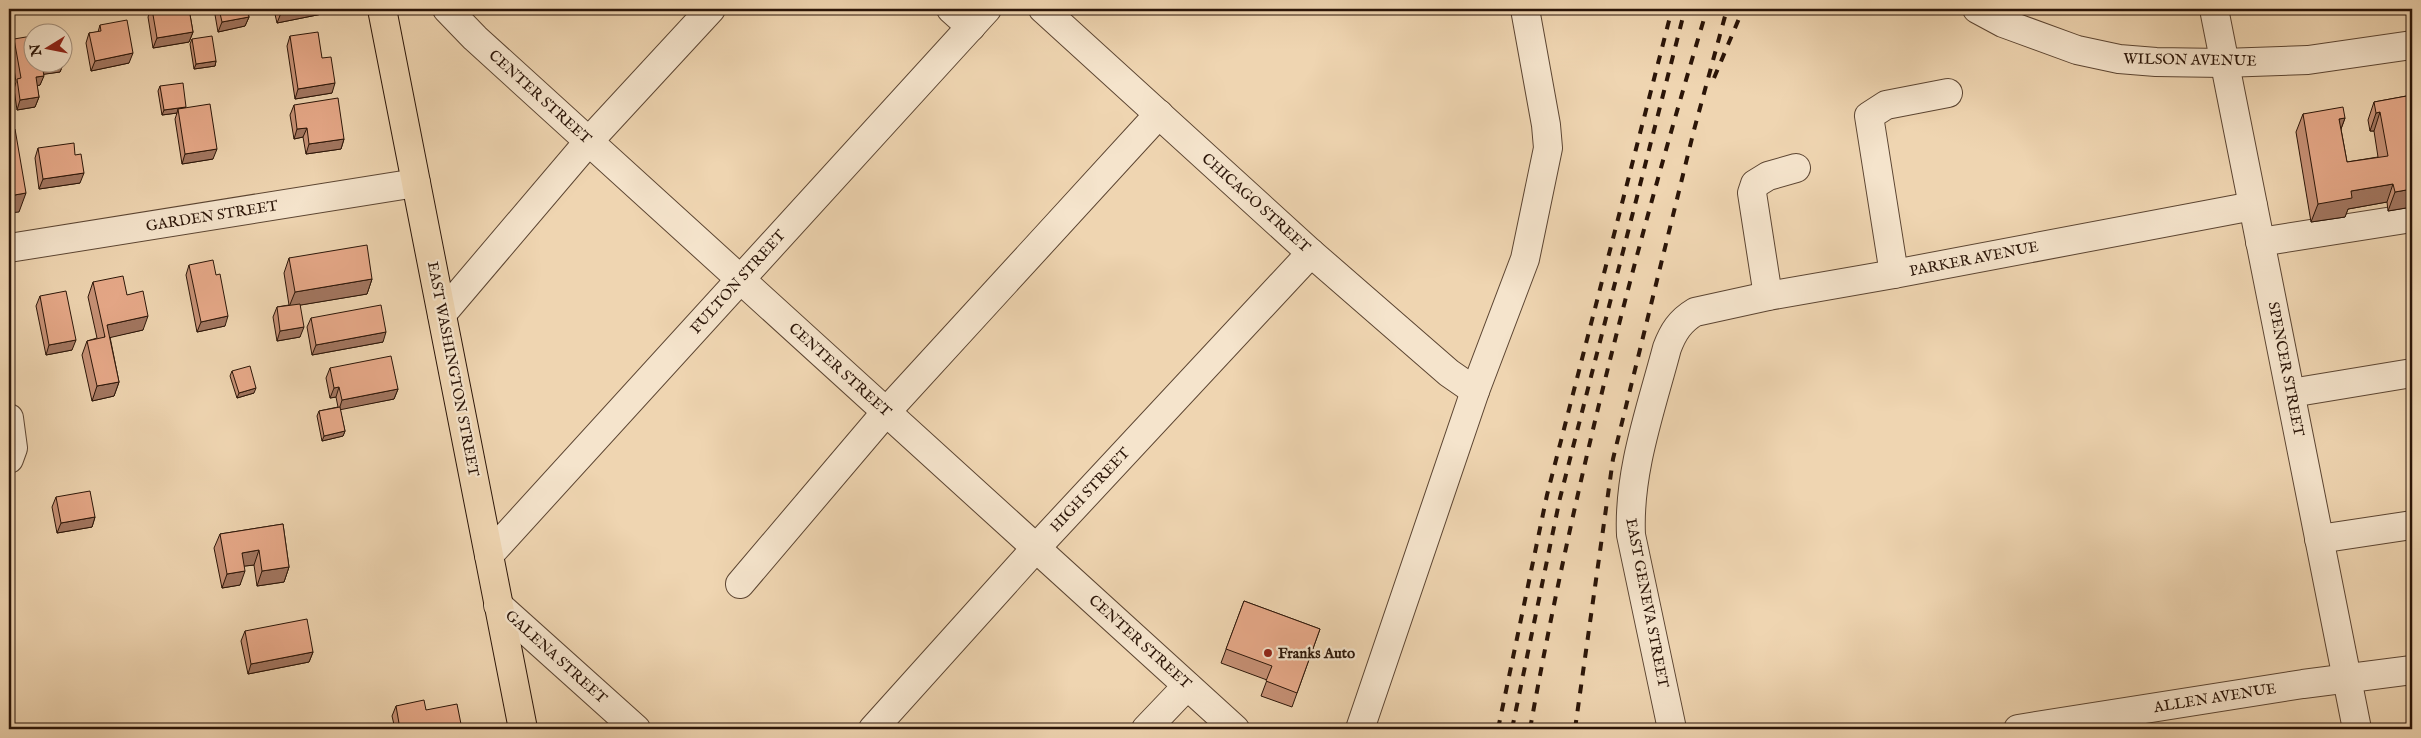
<svg xmlns="http://www.w3.org/2000/svg" width="2421" height="738" viewBox="0 0 2421 738" font-family="'IM FELL English',serif">
<style>
.lines{fill:none;stroke-linecap:round;stroke-linejoin:round}
.minor-casing{stroke:#5c4532;stroke-width:30}
.major-casing{stroke:#2b1508;stroke-width:30}
.minor{stroke:#f5e4cc;stroke-width:28}
.major{stroke:#efd5b1;stroke-width:28}
.rail{stroke:#2b1508;stroke-width:4;stroke-dasharray:9 9;stroke-linecap:butt}
.wall{fill:#c79176;stroke:#2b1508}
.shaded-wall{fill:#a27660;stroke:#2b1508}
.building{fill:#e7a989;stroke:#2b1508}
.poi-dot{fill:#8f2418;stroke:#f5e4cc;stroke-width:2}
.labels{text-anchor:middle;dominant-baseline:central;stroke-width:4.5;stroke-linejoin:round;paint-order:stroke}
.street-label{font-size:15px;fill:#2b1508;stroke:#f5e4cc}
.poi-label{font-size:15px;font-weight:bold;fill:#2b1508;stroke:#f5e4cc;text-anchor:start}
</style>
<rect width="100%" height="100%" fill="#efd5b1"/>
<filter id="stains"><feTurbulence type="fractalNoise" baseFrequency=".004" numOctaves="4"/><feColorMatrix values="0 0 0 0 .2 0 0 0 0 .09 0 0 0 0 .02 0 0 0 .5 -.17"/></filter>
<radialGradient id="worn" r=".72"><stop offset=".6" stop-color="#630" stop-opacity="0"/><stop offset="1" stop-color="#630" stop-opacity=".3"/></radialGradient>
<g class="lines">
<defs>
<g id="minor">
<polyline points="447,9 475,38 1235,729"/>
<polyline points="951,9 971,27"/>
<polyline points="1043,9 1311,253 1449,373 1475,391"/>
<polyline points="1977,9 2003,23 2077,50 2119,59 2156,62 2223,63 2308,60 2412,45"/>
<polyline points="2214,9 2357,729"/>
<polyline points="2260,242 2412,218"/>
<polyline points="9,248 416,183"/>
<polyline points="1894,274 1869,116 1886,105 1948,93"/>
<polyline points="1768,296 1752,193 1755,184 1768,176 1796,168"/>
<polyline points="442,314 589,141 711,9"/>
<polyline points="2291,393 2412,373"/>
<polyline points="9,418 13,448 9,459"/>
<polyline points="2319,539 2412,525"/>
<polyline points="489,555 987,9"/>
<polyline points="740,584 886,412 1159,114"/>
<polyline points="498,605 636,729"/>
<polyline points="873,729 1036,548 1311,253"/>
<polyline points="1146,729 1187,686"/>
<polyline points="1360,729 1475,391 1525,259 1548,148 1546,125 1525,9"/>
<path d="M1672 729 1631 535C1628 472 1651 409 1667 348 1673 332 1680 321 1695 312L1768 296 1894 274 2253 206"/>
<polyline points="2018,729 2303,684 2412,670"/>
</g>
<polyline id="major" points="382,9 523,729"/>
</defs>
<use href="#minor" class="minor-casing"/>
<use href="#major" class="major-casing"/>
<use href="#minor" class="minor"/>
<use href="#major" class="major"/>
<g class="rail">
<polyline points="1714,78 1743,9"/>
<polyline points="1498,729 1547,495 1672,9"/>
<polyline points="1512,729 1560,498 1685,9"/>
<path d="M1530 729C1574 485 1636 246 1707 9"/>
<polyline points="1575,729 1613,459 1694,130 1727,9"/>
</g>
</g>
<g class="wall">
<polygon points="151,9 189,9 193,32 189,42 153,48 148,17"/>
<polygon points="214,9 247,9 249,17 245,26 218,32"/>
<polygon points="262,9 328,9 327,13 277,23 274,10 262,12"/>
<polygon points="100,25 129,63 91,71 86,43 89,33 98,32"/>
<polygon points="290,36 332,93 295,99 287,46"/>
<polygon points="14,39 64,62 60,72 44,74 40,85 37,86 39,97 35,107 17,110 14,89 16,82 11,49"/>
<polygon points="192,39 216,61 215,66 194,69 190,44"/>
<polygon points="160,86 186,108 213,159 182,164 175,119 177,113 162,115 158,91"/>
<polygon points="2412,95 2412,207 2388,211 2387,202 2348,209 2345,217 2311,222 2296,132 2303,114 2345,118 2341,129 2347,162 2378,157 2374,131 2370,131 2368,120 2374,102"/>
<polygon points="294,105 344,139 341,149 306,154 303,137 294,139 290,115"/>
<polygon points="38,148 80,183 39,189 35,158"/>
<polygon points="289,258 372,279 367,294 300,305 300,337 277,341 273,317 277,307 289,305 284,273"/>
<polygon points="189,265 225,326 197,332 186,275"/>
<polygon points="93,282 127,295 143,330 110,337 119,382 114,396 92,401 82,355 87,341 97,338 88,297"/>
<polygon points="40,296 72,350 46,355 36,306"/>
<polygon points="311,318 383,342 312,355 307,327"/>
<polygon points="330,368 398,389 394,399 340,409 345,431 343,436 322,441 317,416 319,411 338,407 336,397 330,398 326,378"/>
<polygon points="232,371 254,393 237,398 230,376"/>
<polygon points="56,497 95,517 92,527 57,533 52,507"/>
<polygon points="283,524 289,567 284,582 257,586 254,565 244,566 240,585 222,588 214,548 220,534"/>
<polygon points="1244,601 1320,629 1292,707 1261,696 1267,680 1221,663"/>
<polygon points="245,631 313,652 309,662 248,674 241,641"/>
<polygon points="396,706 426,710 462,729 395,729 392,716"/>
</g>
<g class="shaded-wall">
<polygon points="264,9 275,9 274,10 262,12"/>
<polygon points="302,9 328,9 327,13 277,23 281,13"/>
<polygon points="249,17 245,26 218,32 222,22"/>
<polygon points="193,32 189,42 153,48 157,38"/>
<polygon points="133,53 129,63 91,71 95,61"/>
<polygon points="216,61 215,66 194,69 196,64"/>
<polygon points="58,62 64,62 60,72 39,75 42,65"/>
<polygon points="44,76 40,85 32,87 36,77"/>
<polygon points="335,83 332,93 295,99 298,89"/>
<polygon points="39,97 35,107 17,110 20,100"/>
<polygon points="186,107 178,109 177,113 162,115 164,110"/>
<polygon points="2380,112 2374,131 2370,131 2376,113"/>
<polygon points="2345,118 2338,137 2339,119"/>
<polygon points="307,128 303,137 294,139 297,129"/>
<polygon points="344,139 341,149 306,154 309,144"/>
<polygon points="217,149 213,159 182,164 185,154"/>
<polygon points="84,173 80,183 39,189 43,179"/>
<polygon points="2393,184 2387,202 2348,209 2345,217 2311,222 2318,204 2351,191"/>
<polygon points="2412,189 2412,207 2388,211 2395,192"/>
<polygon points="26,193 19,212 9,213 9,196"/>
<polygon points="372,279 367,294 289,307 295,292"/>
<polygon points="148,316 143,330 104,339 107,325"/>
<polygon points="228,316 225,326 197,332 201,322"/>
<polygon points="304,327 300,337 277,341 280,331"/>
<polygon points="386,332 383,342 312,355 316,345"/>
<polygon points="76,340 72,350 46,355 49,345"/>
<polygon points="119,382 114,396 92,401 97,386"/>
<polygon points="339,387 336,397 330,398 334,388"/>
<polygon points="256,388 254,393 237,398 239,393"/>
<polygon points="398,389 394,399 339,410 342,400"/>
<polygon points="345,431 343,436 322,441 324,436"/>
<polygon points="95,517 92,527 57,533 61,523"/>
<polygon points="259,550 254,565 237,567 242,553"/>
<polygon points="289,567 284,582 257,586 262,571"/>
<polygon points="245,571 240,585 222,588 227,574"/>
<polygon points="313,652 309,662 248,674 251,664"/>
</g>
<g class="building">
<polygon points="152,9 189,9 193,32 157,38"/>
<polygon points="219,9 247,9 249,17 222,22"/>
<polygon points="280,9 302,9 281,13"/>
<polygon points="127,20 133,53 95,61 89,33 101,31 100,25"/>
<polygon points="318,32 322,58 331,57 335,83 298,89 290,36"/>
<polygon points="32,36 32,62 58,62 42,65 44,76 36,77 39,97 20,100 17,79 21,78 14,39"/>
<polygon points="212,36 216,61 196,64 192,39"/>
<polygon points="183,83 186,107 164,110 160,86"/>
<polygon points="2412,95 2412,189 2395,192 2393,184 2351,191 2352,198 2318,204 2303,114 2343,107 2345,118 2339,119 2347,162 2388,156 2380,112 2376,113 2374,102"/>
<polygon points="338,98 344,139 309,144 307,128 297,129 294,105"/>
<polygon points="210,104 217,149 185,154 178,109"/>
<polygon points="15,129 26,193 9,196 9,130"/>
<polygon points="74,143 75,155 81,154 84,173 43,179 38,148"/>
<polygon points="367,245 372,279 295,292 289,258"/>
<polygon points="213,260 216,275 220,274 228,316 201,322 189,265"/>
<polygon points="123,276 127,295 143,291 148,316 107,325 119,382 97,386 87,341 105,337 93,282"/>
<polygon points="66,291 76,340 49,345 40,296"/>
<polygon points="300,304 304,327 280,331 277,307"/>
<polygon points="381,305 386,332 316,345 311,318"/>
<polygon points="391,356 398,389 342,400 339,387 334,388 330,368"/>
<polygon points="250,366 256,388 239,393 232,371"/>
<polygon points="340,407 345,431 324,436 319,411"/>
<polygon points="90,491 95,517 61,523 56,497"/>
<polygon points="283,524 289,567 262,571 259,550 242,553 245,571 227,574 220,534"/>
<polygon points="1244,601 1320,629 1297,693 1266,681 1272,666 1226,649"/>
<polygon points="307,619 313,652 251,664 245,631"/>
<polygon points="424,700 426,710 457,704 462,729 400,729 396,706"/>
</g>
<circle class="poi-dot" cx="1268" cy="653" r="5"/>
<g class="labels">
<g class="street-label">
<text transform="translate(2190 60) rotate(1)">WILSON AVENUE</text>
<text transform="translate(540 97) rotate(42)">CENTER STREET</text>
<text transform="translate(1256 203) rotate(42)">CHICAGO STREET</text>
<text transform="translate(212 216) rotate(-9)">GARDEN STREET</text>
<text transform="translate(1974 259) rotate(-11)">PARKER AVENUE</text>
<text transform="translate(738 282) rotate(-48)">FULTON STREET</text>
<text transform="translate(453 369) rotate(79)">EAST WASHINGTON STREET</text>
<text transform="translate(2286 369) rotate(79)">SPENCER STREET</text>
<text transform="translate(840 370) rotate(42)">CENTER STREET</text>
<text transform="translate(1090 490) rotate(-47)">HIGH STREET</text>
<text transform="translate(1647 603) rotate(79)">EAST GENEVA STREET</text>
<text transform="translate(1140 642) rotate(42)">CENTER STREET</text>
<text transform="translate(556 657) rotate(42)">GALENA STREET</text>
<text transform="translate(2215 698) rotate(-9)">ALLEN AVENUE</text>
</g>
<g class="poi-label">
<text x="1278" y="653">Franks Auto</text>
</g>
</g>
<rect width="2421" height="738" fill="none" stroke="#efd5b1" stroke-width="30"/>
<rect x="10" y="10" width="2401" height="718" fill="none" stroke="#2b1508" stroke-width="2.5"/>
<rect x="15" y="15" width="2391" height="708" fill="none" stroke="#2b1508"/>
<g transform="translate(48 48) rotate(260)"><circle r="24" fill="#f5e4cc" stroke="#a4917e"/>
<path d="M0-4L9 19L0 12L-9 19Z" fill="#8f2418"/>
<text y="-8" font-size="14" font-weight="bold" text-anchor="middle" fill="#2b1508">N</text>
</g>
<rect width="100%" height="100%" filter="url(#stains)"/>
<rect width="100%" height="100%" fill="url(#worn)"/>
</svg>
